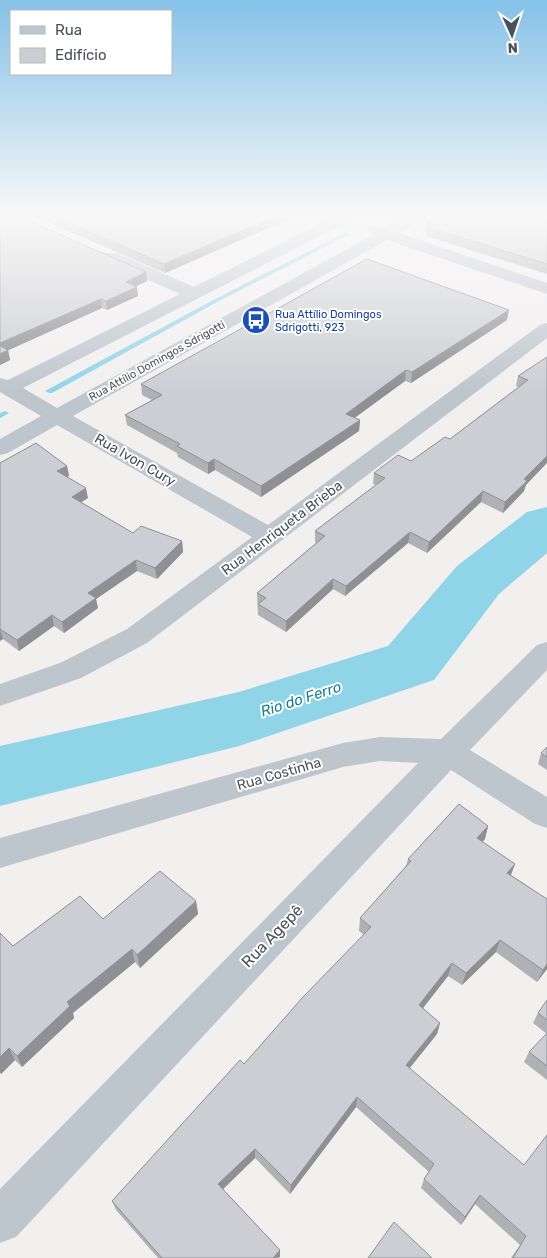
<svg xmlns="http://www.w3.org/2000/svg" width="547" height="1258" viewBox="0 0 547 1258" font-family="Rubik,sans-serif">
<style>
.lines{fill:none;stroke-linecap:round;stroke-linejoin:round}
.stream{fill:#90d4e7;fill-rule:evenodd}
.river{fill:#90d4e7;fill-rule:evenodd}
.street{fill:#bec6cd;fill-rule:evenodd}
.wall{fill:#afb1b5}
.shaded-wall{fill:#8f9094}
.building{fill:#ccced3;stroke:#8f9094}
.labels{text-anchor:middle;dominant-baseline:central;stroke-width:4;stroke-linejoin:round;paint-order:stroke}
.far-transit-label{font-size:11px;fill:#164399;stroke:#fff;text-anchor:start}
.far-street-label{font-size:11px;fill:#48525c;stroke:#fff}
.street-label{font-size:14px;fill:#48525c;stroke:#fff}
.water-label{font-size:15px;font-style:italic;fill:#157e9b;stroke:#fff}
.near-street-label{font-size:16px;fill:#48525c;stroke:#fff}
</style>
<rect width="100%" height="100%" fill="#f2efef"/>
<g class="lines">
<g class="stream">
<polygon points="379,215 386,215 378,220 374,220 374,218"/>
<polygon points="345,233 350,234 219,301 52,393 49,393 45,391 215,299"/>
<polygon points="5,411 9,413 0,418 0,413"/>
</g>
<polygon class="river" points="547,507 547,553 499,594 434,680 239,746 0,806 0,746 239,692 388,646 457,566 527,512"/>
<g class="street">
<polygon points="338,215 358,215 355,218 23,388 57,408 373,235 366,230 368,227 374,225 384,228 408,215 428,215 399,233 547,283 547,294 387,240 73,416 268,525 540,325 547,323 547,338 147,643 81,678 0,706 0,684 60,663 127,629 252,537 57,425 8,453 0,455 0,439 41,416 0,392 0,378 8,380 180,294 105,261 103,257 105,253 117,253 194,287"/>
<polygon points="547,642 547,670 470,750 547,797 547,828 535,824 451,770 16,1237 0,1243 0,1189 418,763 380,761 343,767 0,868 0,838 343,743 380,737 441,739 537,645"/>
</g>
</g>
<g class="wall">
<polygon points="0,215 146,272 147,281 136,286 138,296 107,310 102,308 8,350 10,360 0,365"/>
<polygon points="32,215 298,215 165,273"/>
<polygon points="547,215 547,274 426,236 426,231 425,230 426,221"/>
<polygon points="507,320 411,383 405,381 354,418 360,420 359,431 261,497 215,470 208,474 178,457 177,453 127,425 125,415 152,400 142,395 141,384"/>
<polygon points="547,357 524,491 503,513 481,502 427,553 408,543 345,596 333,589 286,632 258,615 257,593 316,543 315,542 315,531 376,485 373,484 374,473 411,461 450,439 519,387 516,386 518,376"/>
<polygon points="0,463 67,466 69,476 67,477 88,498 81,502 133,533 182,541 183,552 157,579 137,571 96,599 98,608 64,633 54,626 19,651 3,639 0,641"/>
<polygon points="547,747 547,770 538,764 541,753"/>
<polygon points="488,826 485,839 482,842 515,864 511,875 547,899 547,969 537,982 496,952 462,985 448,976 423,1008 440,1023 437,1034 410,1068 547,1258 511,1258 520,1245 475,1204 461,1225 421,1188 424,1179 429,1172 356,1107 290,1194 255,1158 223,1189 280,1250 279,1258 158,1258 116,1210 112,1201 244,1064 364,935 359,931 360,918 406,866 408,859"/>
<polygon points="196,901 198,914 140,968 135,962 73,1013 74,1018 22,1067 15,1060 1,1074 0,1072 0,933 13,946 103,919"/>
<polygon points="547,1000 547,1080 524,1062 529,1052 547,1034 533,1023 538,1013"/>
</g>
<g class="shaded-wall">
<polygon points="278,215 298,215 165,273 164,264"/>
<polygon points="146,272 147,281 127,291 126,282"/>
<polygon points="137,287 138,296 107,310 106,301"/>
<polygon points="101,299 102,308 0,354 0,343"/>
<polygon points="509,310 507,320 411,383 412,372"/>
<polygon points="8,350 10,360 0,365 0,354"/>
<polygon points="406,370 405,381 345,425 346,414"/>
<polygon points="360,420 359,431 261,497 261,486"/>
<polygon points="547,456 547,463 526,485 524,491 503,513 505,502 524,479"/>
<polygon points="214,459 215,470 208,474 208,463"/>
<polygon points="67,466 69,476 59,481 57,471"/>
<polygon points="86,488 88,498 74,507 72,497"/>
<polygon points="483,491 481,502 427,553 429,542"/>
<polygon points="410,532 408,543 345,596 346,586"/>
<polygon points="182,541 183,552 157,579 155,568"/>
<polygon points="136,560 137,571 96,599 98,608 64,633 62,622 88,593"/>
<polygon points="333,579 333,589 286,632 286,621"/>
<polygon points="52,615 54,626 19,651 17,640"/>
<polygon points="0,629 3,639 0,641"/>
<polygon points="488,826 485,839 474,852 477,838"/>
<polygon points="515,864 510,877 507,873"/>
<polygon points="196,901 198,914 140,968 137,955"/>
<polygon points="500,940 496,952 462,985 466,973"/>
<polygon points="132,949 135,962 73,1013 74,1018 22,1067 17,1056 67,1002"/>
<polygon points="452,963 448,976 416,1017 419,1005"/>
<polygon points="547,964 547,969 537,982 543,970"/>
<polygon points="440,1023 437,1034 403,1076 406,1065"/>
<polygon points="9,1048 15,1060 1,1074 0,1072 0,1057"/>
<polygon points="357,1097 356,1107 290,1194 291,1185"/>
<polygon points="255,1149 255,1158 219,1193 218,1184"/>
<polygon points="480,1195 475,1204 461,1225 465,1217"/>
<polygon points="280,1250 280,1257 273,1258"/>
</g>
<g class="building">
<polygon points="0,215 15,215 146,272 126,282 137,287 106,301 101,299 0,343"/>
<polygon points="50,215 278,215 164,264"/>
<polygon points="439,215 547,215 547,264 427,227 433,224 426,221"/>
<polygon points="367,259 509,310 412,372 406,370 346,414 360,420 261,486 214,459 208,463 177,446 180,444 125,415 162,395 141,384"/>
<polygon points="0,346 8,350 0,354"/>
<polygon points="547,357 547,456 524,479 527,481 505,502 483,491 429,542 410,532 346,586 333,579 286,621 258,604 266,598 257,593 325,536 315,531 385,478 374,473 398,455 411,461 445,437 450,439 528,380 518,376"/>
<polygon points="36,443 67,466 57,471 86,488 72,497 133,533 141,526 182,541 155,568 136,560 88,593 96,598 62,622 52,615 17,640 0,629 0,463"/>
<polygon points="547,747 547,757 541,753"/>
<polygon points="459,804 488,826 477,838 515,864 507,873 547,899 547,964 543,970 500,940 466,973 452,963 419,1005 440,1023 406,1065 524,1165 547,1135 547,1258 513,1258 526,1236 480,1195 465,1217 424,1179 434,1164 357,1097 291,1185 255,1149 218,1184 280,1250 273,1258 162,1258 112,1201 240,1060 244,1064 303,997 371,927 360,918 411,861 408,859"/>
<polygon points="160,871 196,901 137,955 132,949 67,1002 70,1006 17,1056 9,1048 0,1057 0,933 13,946 80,896 103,919"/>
<polygon points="547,1000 547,1020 538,1013"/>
<polygon points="547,1033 547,1066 529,1052"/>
<polygon points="394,1222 432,1258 368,1258"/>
</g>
<linearGradient id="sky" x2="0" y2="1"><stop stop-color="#85c1e8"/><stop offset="0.55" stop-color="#f9f8f8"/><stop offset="1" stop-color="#f9f8f8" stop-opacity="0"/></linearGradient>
<rect width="547" height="391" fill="url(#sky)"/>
<defs>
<symbol id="bus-disc" viewBox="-11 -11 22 22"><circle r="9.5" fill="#1a4fb4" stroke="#fff"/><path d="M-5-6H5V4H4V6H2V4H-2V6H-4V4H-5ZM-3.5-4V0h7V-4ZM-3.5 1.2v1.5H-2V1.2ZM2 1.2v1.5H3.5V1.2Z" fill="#fff"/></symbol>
</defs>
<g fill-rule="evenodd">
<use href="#bus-disc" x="240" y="304" width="32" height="32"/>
</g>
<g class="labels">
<g class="far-transit-label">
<text x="275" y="314">Rua Attílio Domingos<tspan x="275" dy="13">Sdrigotti, 923</tspan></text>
</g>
<g class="far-street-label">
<text transform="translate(157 361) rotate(-29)">Rua Attílio Domingos Sdrigotti</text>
</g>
<g class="street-label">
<text transform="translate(135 460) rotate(30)">Rua Ivon Cury</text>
<text transform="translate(282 528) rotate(-37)">Rua Henriqueta Brieba</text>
<text transform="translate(279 774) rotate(-16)">Rua Costinha</text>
</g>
<g class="water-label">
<text transform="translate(301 699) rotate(-18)">Rio do Ferro</text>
</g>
<g class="near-street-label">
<text transform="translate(272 936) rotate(-46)">Rua Agepê</text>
</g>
</g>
<rect x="10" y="10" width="162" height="65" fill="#ffffff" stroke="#b6babe"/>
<rect x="20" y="26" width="25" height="8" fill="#bec6cd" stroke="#b6babe"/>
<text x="55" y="35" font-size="15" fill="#48525c">Rua</text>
<rect x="20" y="48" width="25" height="15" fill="#ccced3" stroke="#b6babe"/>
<text x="55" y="60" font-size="15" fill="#48525c">Edifício</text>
<g transform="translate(512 35) rotate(177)" stroke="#ffffff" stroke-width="4" paint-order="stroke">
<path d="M0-4L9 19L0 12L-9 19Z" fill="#48525c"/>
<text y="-8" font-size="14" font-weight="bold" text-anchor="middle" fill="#48525c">N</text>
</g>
</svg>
